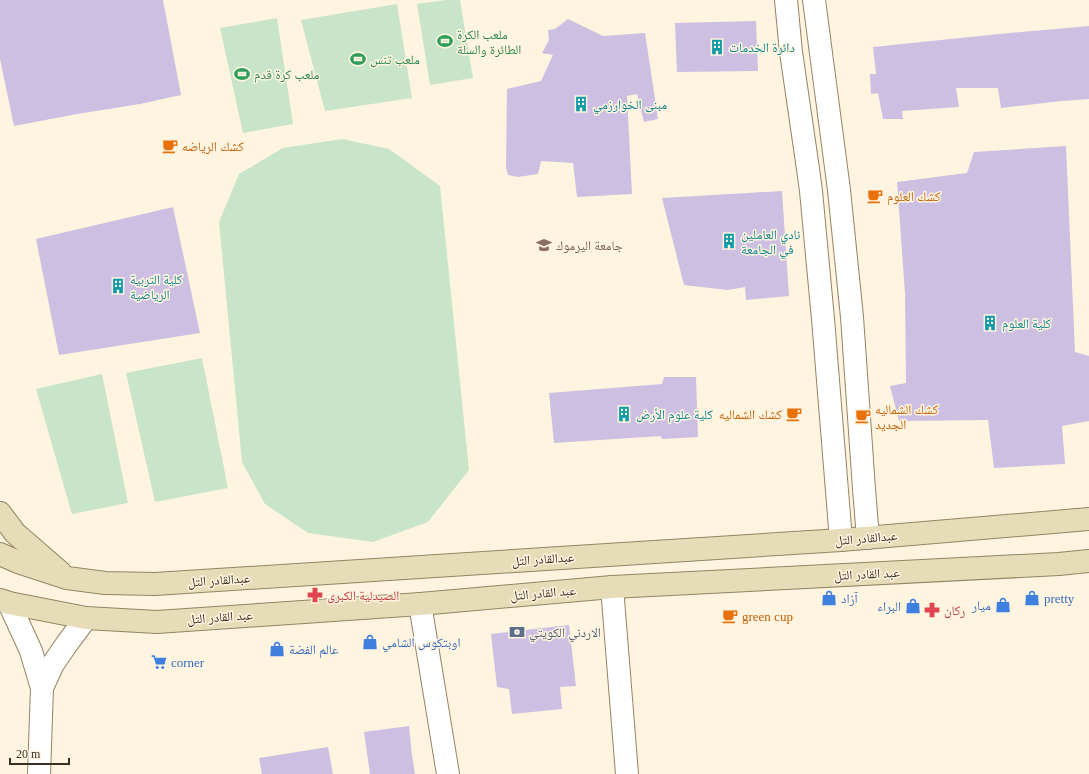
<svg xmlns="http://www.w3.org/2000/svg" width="1089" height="774" viewBox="0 0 1089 774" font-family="'Times New Roman','Noto Naskh Arabic',serif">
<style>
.garden{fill:#c8e4c9}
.building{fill:#ccbfe1}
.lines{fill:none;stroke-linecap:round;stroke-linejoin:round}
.minor-casing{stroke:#948364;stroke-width:24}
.secondary-casing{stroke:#948364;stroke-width:24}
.minor{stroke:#fff;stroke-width:22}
.secondary{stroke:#e6ddb8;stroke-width:22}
.labels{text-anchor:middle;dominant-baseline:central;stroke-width:3;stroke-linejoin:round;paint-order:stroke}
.leisure-label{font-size:13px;fill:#27864d;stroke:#fff4df;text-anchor:start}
.culture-label{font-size:13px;fill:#0d838f;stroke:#fff4df;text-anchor:start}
.food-label{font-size:13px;fill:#c56008;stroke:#fff4df;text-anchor:start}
.education-label{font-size:13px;fill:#785e54;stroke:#fff4df;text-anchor:start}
.street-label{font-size:13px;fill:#373023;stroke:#fff4df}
.health-label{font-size:13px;fill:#be3a42;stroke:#fff4df;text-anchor:start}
.shop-label{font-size:13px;fill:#366cbe;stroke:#fff4df;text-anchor:start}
.service-label{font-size:13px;fill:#4e5e75;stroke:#fff4df;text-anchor:start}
</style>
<rect width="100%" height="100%" fill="#fff4df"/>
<g class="garden">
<polygon points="446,0 460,0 473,78 430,85 417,4"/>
<polygon points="397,4 412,98 325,111 301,20"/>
<polygon points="277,18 293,124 243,133 220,28"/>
<polygon points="342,139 389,149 440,186 469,470 428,522 373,542 308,533 265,504 242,462 219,222 239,174 283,148"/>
<polygon points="202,358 228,488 155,502 126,373"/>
<polygon points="102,374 128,503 72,514 36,389"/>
</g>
<g class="building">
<polygon points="0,0 163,0 181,95 140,104 77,114 14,126 0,59"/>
<polygon points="568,19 603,36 645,33 658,119 644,122 637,94 627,96 632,194 577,197 573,163 541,161 538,174 518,177 508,175 506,168 507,89 541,81 553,55 542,53 549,40 548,30 555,29"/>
<polygon points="756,21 758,71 677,72 675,23"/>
<polygon points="1089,26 1089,99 1062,101 1001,108 998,88 956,88 959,107 902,111 903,119 883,119 878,93 871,94 870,74 876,74 873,47 999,34"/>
<polygon points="1066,146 1075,352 1089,356 1089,421 1062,426 1065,464 994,468 988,420 899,421 890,386 906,383 905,293 897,182 967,173 974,152"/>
<polygon points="782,191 789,296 746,300 745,287 728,290 684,285 662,198"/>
<polygon points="173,207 200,333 59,355 36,239"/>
<polygon points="664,377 696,377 698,437 663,439 660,436 554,443 549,393 662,384"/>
<polygon points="569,625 576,686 560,687 562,709 512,714 509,689 497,687 491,634"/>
<polygon points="409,726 412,755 415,774 370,774 364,732"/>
<polygon points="328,747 333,774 262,774 259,758"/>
</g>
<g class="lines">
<defs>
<g id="minor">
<polyline points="786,0 791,52 808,169 811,191 823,319 841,540"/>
<polyline points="814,0 839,190 852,317 864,489 868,538"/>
<polyline points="612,587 627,774"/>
<polyline points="9,603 31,651 42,688 39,774"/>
<polyline points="420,604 448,774"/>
<polyline points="42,688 53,664 66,645 86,618"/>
</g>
<g id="secondary">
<polyline points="0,513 15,533 60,572"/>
<polyline points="0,554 18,562 67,578 105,583 155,584 841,540 1089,519"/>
<polyline points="0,600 9,603 86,618 157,622 420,604 612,587 1059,564 1089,561"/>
</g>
</defs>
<use href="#minor" class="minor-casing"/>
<use href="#secondary" class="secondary-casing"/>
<use href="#minor" class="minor"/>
<use href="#secondary" class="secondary"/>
</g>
<defs>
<symbol id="stadium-bare" viewBox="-9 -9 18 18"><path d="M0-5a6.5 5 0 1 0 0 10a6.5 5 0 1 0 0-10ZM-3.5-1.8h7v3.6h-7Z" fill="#2e9e5b" stroke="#fff4df" stroke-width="2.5" paint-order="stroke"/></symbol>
<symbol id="building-bare" viewBox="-9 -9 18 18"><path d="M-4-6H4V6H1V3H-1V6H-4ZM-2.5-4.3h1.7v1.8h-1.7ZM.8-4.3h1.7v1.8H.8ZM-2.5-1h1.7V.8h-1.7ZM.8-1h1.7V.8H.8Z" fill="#0f9aa8" stroke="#fff4df" stroke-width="2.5" paint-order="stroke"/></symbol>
<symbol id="cafe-bare" viewBox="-9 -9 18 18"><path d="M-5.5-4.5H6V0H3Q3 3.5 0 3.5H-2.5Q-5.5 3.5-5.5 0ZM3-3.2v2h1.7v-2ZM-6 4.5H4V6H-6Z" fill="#e8710a" stroke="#fff4df" stroke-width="2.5" paint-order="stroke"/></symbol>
<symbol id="university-bare" viewBox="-9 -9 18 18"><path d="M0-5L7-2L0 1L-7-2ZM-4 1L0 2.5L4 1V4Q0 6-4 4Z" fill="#8d6e63" stroke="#fff4df" stroke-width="2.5" paint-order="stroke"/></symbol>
<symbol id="pharmacy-bare" viewBox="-9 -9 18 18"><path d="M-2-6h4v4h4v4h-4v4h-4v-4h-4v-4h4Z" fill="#e0444e" stroke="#fff4df" stroke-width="2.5" paint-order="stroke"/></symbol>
<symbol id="shop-bare" viewBox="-9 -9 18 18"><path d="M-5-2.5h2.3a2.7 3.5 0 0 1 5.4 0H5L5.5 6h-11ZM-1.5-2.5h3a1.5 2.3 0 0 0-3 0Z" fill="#3f7fe0" stroke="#fff4df" stroke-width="2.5" paint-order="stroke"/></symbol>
<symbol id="bank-bare" viewBox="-9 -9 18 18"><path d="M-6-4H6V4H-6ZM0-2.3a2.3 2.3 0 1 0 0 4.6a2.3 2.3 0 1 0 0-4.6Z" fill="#5c6f8a" stroke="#fff4df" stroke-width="2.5" paint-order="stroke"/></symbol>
<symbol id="supermarket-bare" viewBox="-9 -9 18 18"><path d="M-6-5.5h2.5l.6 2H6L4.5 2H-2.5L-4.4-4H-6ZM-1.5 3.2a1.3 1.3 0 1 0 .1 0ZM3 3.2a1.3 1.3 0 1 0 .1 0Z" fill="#3f7fe0" stroke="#fff4df" stroke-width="2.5" paint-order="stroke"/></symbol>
</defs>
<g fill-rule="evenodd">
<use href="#stadium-bare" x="434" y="30" width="22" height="22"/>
<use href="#building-bare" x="706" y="36" width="22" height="22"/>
<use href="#stadium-bare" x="347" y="48" width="22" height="22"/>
<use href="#stadium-bare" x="231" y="63" width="22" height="22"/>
<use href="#building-bare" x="570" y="93" width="22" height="22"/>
<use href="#cafe-bare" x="159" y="135" width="22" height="22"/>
<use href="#cafe-bare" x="864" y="185" width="22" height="22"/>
<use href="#building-bare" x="718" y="230" width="22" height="22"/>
<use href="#university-bare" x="533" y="234" width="22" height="22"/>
<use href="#building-bare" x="107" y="275" width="22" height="22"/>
<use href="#building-bare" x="979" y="312" width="22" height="22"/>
<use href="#building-bare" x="613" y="403" width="22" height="22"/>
<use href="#cafe-bare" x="783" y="403" width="22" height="22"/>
<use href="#cafe-bare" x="852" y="405" width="22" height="22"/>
<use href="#pharmacy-bare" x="304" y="584" width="22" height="22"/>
<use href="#shop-bare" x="818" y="587" width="22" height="22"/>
<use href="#shop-bare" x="1021" y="587" width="22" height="22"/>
<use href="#shop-bare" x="992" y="594" width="22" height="22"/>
<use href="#shop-bare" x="902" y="595" width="22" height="22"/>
<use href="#pharmacy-bare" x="921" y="599" width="22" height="22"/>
<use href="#cafe-bare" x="719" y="605" width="22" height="22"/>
<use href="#bank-bare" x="506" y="621" width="22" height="22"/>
<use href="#shop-bare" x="359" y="631" width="22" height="22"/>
<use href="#shop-bare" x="266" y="638" width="22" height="22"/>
<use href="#supermarket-bare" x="148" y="651" width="22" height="22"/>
</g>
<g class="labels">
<g class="leisure-label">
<text x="457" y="34">ملعب الكرة<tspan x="457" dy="15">الطائرة والسلة</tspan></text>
<text x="370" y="59">ملعب تنس</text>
<text x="254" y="74">ملعب كرة قدم</text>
</g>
<g class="culture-label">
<text x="729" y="47">دائرة الخدمات</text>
<text x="593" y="104">مبنى الخوارزمي</text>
<text x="741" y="234">نادي العاملين<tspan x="741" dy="15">في الجامعة</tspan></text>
<text x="130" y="279">كلية التربية<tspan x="130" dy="15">الرياضية</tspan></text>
<text x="1002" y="323">كلية العلوم</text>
<text x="636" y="414">كلية علوم الأرض</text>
</g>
<g class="food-label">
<text x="182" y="146">كشك الرياضه</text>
<text x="887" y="196">كشك العلوم</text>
<text x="875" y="409">كشك الشماليه<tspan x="875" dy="15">الجديد</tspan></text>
<text x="782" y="414" text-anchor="end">كشك الشماليه</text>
<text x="742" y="616">green cup</text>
</g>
<g class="education-label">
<text x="556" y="245">جامعة اليرموك</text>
</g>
<g class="street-label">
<text transform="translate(866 538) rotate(-5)">عبدالقادر التل</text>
<text transform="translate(543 559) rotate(-4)">عبدالقادر التل</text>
<text transform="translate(867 574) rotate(-3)">عبد القادر التل</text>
<text transform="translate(219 580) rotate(-4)">عبدالقادر التل</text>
<text transform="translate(543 593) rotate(-5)">عبد القادر التل</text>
<text transform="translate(220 617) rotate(-4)">عبد القادر التل</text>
</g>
<g class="health-label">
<text x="327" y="595">الصيدلية الكبرى</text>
<text x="944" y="610">ركان</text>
</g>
<g class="shop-label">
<text x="841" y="598">آزاد</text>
<text x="1044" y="598">pretty</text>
<text x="991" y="605" text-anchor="end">ميار</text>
<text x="901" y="606" text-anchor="end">البراء</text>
<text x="382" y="642">اوبتكوس الشامي</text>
<text x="289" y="649">عالم الفضة</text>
<text x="171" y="662">corner</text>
</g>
<g class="service-label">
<text x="529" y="632">الاردني الكويتي</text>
</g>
</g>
<path d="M10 758v6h59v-6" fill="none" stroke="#373023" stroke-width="2"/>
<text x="16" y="758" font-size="12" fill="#373023" stroke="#fff4df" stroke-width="3" paint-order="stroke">20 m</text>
</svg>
